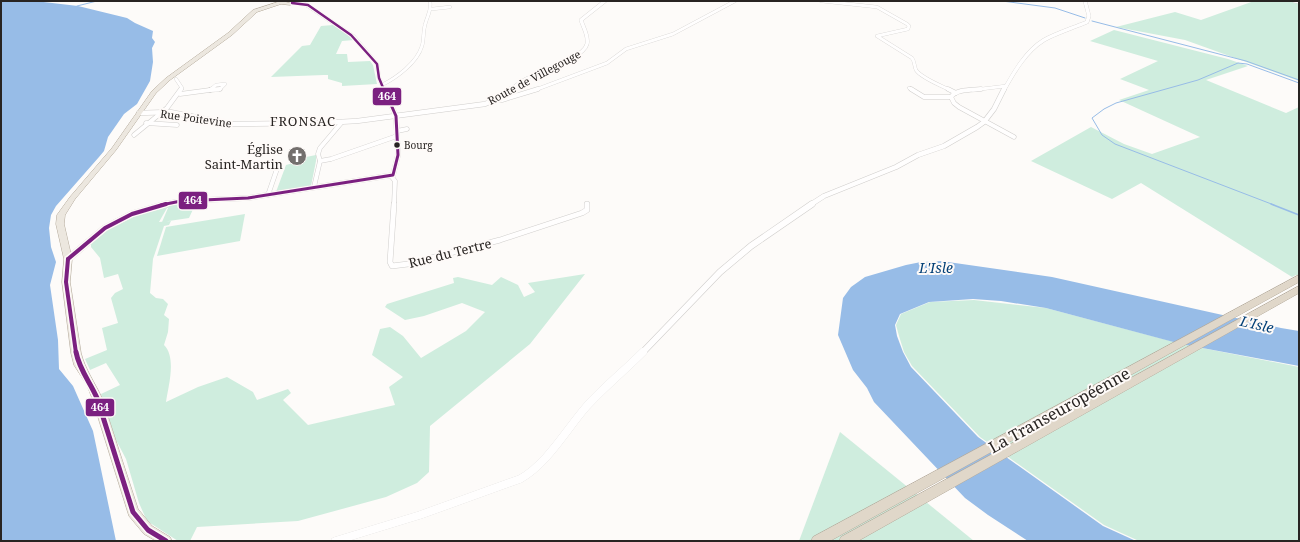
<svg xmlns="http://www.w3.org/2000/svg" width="1300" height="542" viewBox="0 0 1300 542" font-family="'Noto Serif',serif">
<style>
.green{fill:#cfedde}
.water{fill:#97bce7}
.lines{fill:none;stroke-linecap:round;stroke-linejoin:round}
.stream-far1{stroke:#97bce7;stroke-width:1}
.stream{stroke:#97bce7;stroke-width:1.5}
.minor-far2-casing{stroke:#d0cecc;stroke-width:3.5}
.minor-far1-casing{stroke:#d0cecc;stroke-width:5}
.minor-casing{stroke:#d0cecc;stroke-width:6}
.tertiary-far3-casing{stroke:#d0cecc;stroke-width:4}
.tertiary-far2-casing{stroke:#d0cecc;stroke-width:5.5}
.tertiary-far1-casing{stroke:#d0cecc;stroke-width:7}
.tertiary-casing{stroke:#d0cecc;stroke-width:8}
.primary-casing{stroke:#b4aa9b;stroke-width:1}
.motorway-casing{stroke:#b4aa9b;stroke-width:1}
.minor-far2{stroke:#fffefe;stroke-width:3}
.minor-far1{stroke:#fffefe;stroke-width:4}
.minor{stroke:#fffefe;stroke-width:5}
.tertiary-far3{stroke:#fffefe;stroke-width:3.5}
.tertiary-far2{stroke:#fffefe;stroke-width:4.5}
.tertiary-far1{stroke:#fffefe;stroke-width:6}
.tertiary{stroke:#fffefe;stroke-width:8}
.primary{fill:#ece7df;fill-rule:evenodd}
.motorway{fill:#e0d7c9;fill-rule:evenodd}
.bus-1-far3-casing{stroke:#fefaf8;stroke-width:4.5}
.bus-1-far2-casing{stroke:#fefaf8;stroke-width:5.5}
.bus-1-far1-casing{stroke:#fefaf8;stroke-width:7}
.bus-1-casing{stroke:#fefaf8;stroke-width:8}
.bus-1-far3{stroke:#7b2080;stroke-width:2.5}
.bus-1-far2{stroke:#7b2080;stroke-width:3}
.bus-1-far1{stroke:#7b2080;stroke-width:4}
.bus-1{stroke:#7b2080;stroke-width:5}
.bus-dot{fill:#282422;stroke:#fefaf8;stroke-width:1.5}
.labels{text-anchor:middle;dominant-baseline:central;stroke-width:4;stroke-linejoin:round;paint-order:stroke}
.far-bus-label{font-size:10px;fill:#282422;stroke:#fefaf8;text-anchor:start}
.far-street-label{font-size:11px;fill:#282422;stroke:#fefaf8}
.far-quarter-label{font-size:13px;letter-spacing:1px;fill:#282422;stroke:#fefaf8}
.poi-label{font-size:13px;fill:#282422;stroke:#fefaf8;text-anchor:end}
.street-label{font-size:13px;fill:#282422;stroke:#fefaf8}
.water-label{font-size:14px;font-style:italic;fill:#034077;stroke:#fefaf8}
.near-street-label{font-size:16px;fill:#282422;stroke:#fefaf8}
.line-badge{stroke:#fefaf8;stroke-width:1.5}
.badge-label{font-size:11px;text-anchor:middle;font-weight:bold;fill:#fff}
</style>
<rect width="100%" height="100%" fill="#fdfbf9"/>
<g class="green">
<polygon points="1254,1 1291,1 1299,3 1299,81 1185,40 1116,27 1175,12 1201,20"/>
<polygon points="333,25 350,36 354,40 342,41 336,54 347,54 348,62 370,61 373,65 377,84 342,86 342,83 328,79 328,75 324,75 271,77 302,46 310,45 321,26"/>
<polygon points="1114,30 1228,59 1248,66 1206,80 1286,113 1299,107 1299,276 1296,275 1292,277 1141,183 1112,199 1031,161 1091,127 1124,144 1152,154 1200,137 1119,100 1149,90 1120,79 1158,61 1090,41"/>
<polygon points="316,155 316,161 311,186 276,192 286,165 301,161 301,158"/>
<path d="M202 202 201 204 195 205 189 218 162 222 168 208 176 207 167 208 159 222 171 221 169 225 164 226 153 259 150 293 156 298 163 299 168 304 164 315 169 319 168 332 164 345C177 358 168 387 166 402L198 387 227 377 253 392 257 400 288 389 291 393 283 400 308 425 395 405 389 387 403 377 372 355 380 329 390 327 403 336 421 358 466 331 485 312 462 303 424 316 405 320 385 307 387 304 454 283 453 278 458 277 492 285 501 277 518 285 524 297 535 292 528 283 585 274 530 344 430 426 429 472 417 483 386 497 298 521 197 527 190 541H178L147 521 139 503 126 459 115 438 101 394 120 385 106 363 90 370 85 359 107 350 102 328 118 323 111 298 115 293 123 289 118 274 104 278 100 258 91 247V242C121 215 162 203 202 202Z"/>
<polygon points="245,214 240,241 157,256 166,227"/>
<polygon points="974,300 1046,308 1182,344 1299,367 1299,541 1139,541 1104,525 980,437 912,366 904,352 899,336 896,325 901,314 930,302"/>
<polygon points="840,432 974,541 799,541"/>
</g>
<g class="water">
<polygon points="1,1 35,1 78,6 127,18 135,23 153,31 152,38 155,42 152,48 153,62 150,81 137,104 124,114 108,137 104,151 99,157 56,206 51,215 49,228 51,247 56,262 50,285 58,340 59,369 73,386 93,431 116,541 1,541"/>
<polygon points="941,261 1052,277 1281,328 1299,331 1299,366 1181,344 1046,308 1001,301 973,299 929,302 900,314 895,325 897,336 903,352 911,367 978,437 1103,526 1136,541 1028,541 988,515 965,498 874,402 867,388 853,370 838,335 843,298 851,287 865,277 906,265 921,262"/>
</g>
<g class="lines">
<g class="stream-far1">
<polyline points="1002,1 1055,8 1085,18"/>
<polyline points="77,6 97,1"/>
<polyline points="1092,21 1246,61 1299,80"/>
<polyline points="1274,205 1115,144 1102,135 1092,118 1104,109 1116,103 1198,80 1238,63 1247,64 1299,83"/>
</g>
<polyline class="stream" points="1271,204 1299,215"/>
<defs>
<g id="minor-far2">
<path d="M821 1 877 7 907 24 909 26 908 29 877 36 912 58C915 62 914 66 916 70 921 78 942 86 950 90"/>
<polyline points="1294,1 1299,2"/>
<polyline points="432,9 450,7"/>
<polyline points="176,79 182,88 181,90"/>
<polygon points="225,84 219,90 210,90 216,85"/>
<path d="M382 85C396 78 417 63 422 46 424 40 423 32 425 25 427 16 432 10 430 1"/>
<polyline points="909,88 913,90"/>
<polyline points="535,90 607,63 626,49 673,34 735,1"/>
<polyline points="973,90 1006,86"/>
</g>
<g id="minor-far1">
<polyline points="911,89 924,97 951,97"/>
<polyline points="948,89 956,93"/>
<path d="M981 89C972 90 956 89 951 97L954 103 959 107 1014 137"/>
<polyline points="210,90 220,89"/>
<polyline points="210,90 212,89"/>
<polyline points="180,94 210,90"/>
<polyline points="495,100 502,100 538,89"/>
<polyline points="342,122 320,148 318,154 320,161 331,159 397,136"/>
<polyline points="146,123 177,125"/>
<polyline points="397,131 407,129"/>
<polyline points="134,135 167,108 181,89"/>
<polyline points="391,176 395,181 394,205"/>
<polyline points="314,187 320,161"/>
<polyline points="268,195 278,166"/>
</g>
<polyline id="minor" points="394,204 390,262 392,266 408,264 500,240 582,213 587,210 587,204"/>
<g id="tertiary-far3">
<polyline points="298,1 310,7 354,37 377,64 379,78 384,90"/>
<path d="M510 90C516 86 521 81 528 78 541 71 584 58 587 44 589 36 583 27 581 20L605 1"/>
<path d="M1004 90C1014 72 1026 51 1044 40 1057 33 1073 28 1087 22L1089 16 1085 1"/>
</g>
<g id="tertiary-far2">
<polyline points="139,113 170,112 231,124 320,123 357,121 485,104 497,99 511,89"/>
<polyline points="161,205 181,201 248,198 393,175 398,155 396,116 384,89"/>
<polyline points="810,205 824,196 896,167 918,155 944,146 977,127 984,122 994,109 1004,89"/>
</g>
<g id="tertiary-far1">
<polyline points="68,259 105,228 132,214 166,204"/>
<polyline points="642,353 720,272 751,246 812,204"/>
</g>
<path id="tertiary" d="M335 541 420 515 520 479C547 464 566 430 586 407 603 388 624 371 643 352"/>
<path id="primary" d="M281 1 290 3 300 1 290 5 281 4 257 12 232 35 170 80 156 93 116 150 75 199 65 215 64 224 72 259 70 282 81 353C85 369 95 383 102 398L138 509 152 526 170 537 172 541H156L144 534 129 516 92 398 87 385 74 365 71 353 62 282 64 259 56 224 57 215 70 197 112 148 152 91 166 78 228 33 253 10Z"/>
<g id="motorway">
<polygon points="1299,275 1299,282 830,541 811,541 813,537"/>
<polygon points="1299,286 1299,293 858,541 839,541 841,537"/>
</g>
</defs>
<use href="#minor-far2" class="minor-far2-casing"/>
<use href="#minor-far1" class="minor-far1-casing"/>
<use href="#minor" class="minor-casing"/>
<use href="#tertiary-far3" class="tertiary-far3-casing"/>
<use href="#tertiary-far2" class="tertiary-far2-casing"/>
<use href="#tertiary-far1" class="tertiary-far1-casing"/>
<use href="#tertiary" class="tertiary-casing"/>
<use href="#primary" class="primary-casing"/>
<use href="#motorway" class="motorway-casing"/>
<use href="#minor-far2" class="minor-far2"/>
<use href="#minor-far1" class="minor-far1"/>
<use href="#minor" class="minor"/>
<use href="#tertiary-far3" class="tertiary-far3"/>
<use href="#tertiary-far2" class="tertiary-far2"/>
<use href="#tertiary-far1" class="tertiary-far1"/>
<use href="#tertiary" class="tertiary"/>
<use href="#primary" class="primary"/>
<use href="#motorway" class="motorway"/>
<defs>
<polyline id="bus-1-far3" points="292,3 308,5 351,35 377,64 379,78 384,90"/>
<polyline id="bus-1-far2" points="161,205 181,201 248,198 393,175 398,155 396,116 384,89"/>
<g id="bus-1-far1">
<polyline points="68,259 105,228 132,214 166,204"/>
<polyline points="68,259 66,282 76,353"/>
</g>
<path id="bus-1" d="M76 352C79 369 90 382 97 398L133 512 148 530 166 541"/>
</defs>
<use href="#bus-1-far3" class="bus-1-far3-casing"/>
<use href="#bus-1-far2" class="bus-1-far2-casing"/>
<use href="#bus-1-far1" class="bus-1-far1-casing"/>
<use href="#bus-1" class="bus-1-casing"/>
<use href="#bus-1-far3" class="bus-1-far3"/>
<use href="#bus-1-far2" class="bus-1-far2"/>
<use href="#bus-1-far1" class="bus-1-far1"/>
<use href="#bus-1" class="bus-1"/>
</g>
<defs>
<symbol id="church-disc" viewBox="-11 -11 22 22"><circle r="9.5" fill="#736f6d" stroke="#fefaf8"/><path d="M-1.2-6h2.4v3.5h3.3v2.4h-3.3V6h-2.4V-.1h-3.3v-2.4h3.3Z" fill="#fff"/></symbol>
</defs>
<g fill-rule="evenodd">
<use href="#church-disc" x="286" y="145" width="22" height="22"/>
</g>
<circle class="bus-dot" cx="397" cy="145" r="3.5"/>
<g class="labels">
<g class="far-bus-label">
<text x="404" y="145">Bourg</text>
</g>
<g class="far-street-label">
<text transform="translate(534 77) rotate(-28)">Route de Villegouge</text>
<text transform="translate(196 118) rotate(8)">Rue Poitevine</text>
</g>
<g class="far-quarter-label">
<text x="303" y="121">FRONSAC</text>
</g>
<g class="poi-label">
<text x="283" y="149">Église<tspan x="283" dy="15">Saint-Martin</tspan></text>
</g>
<g class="street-label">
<text transform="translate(450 253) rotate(-14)">Rue du Tertre</text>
</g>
<g class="water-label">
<text x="936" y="267">L'Isle</text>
<text transform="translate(1257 324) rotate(13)">L'Isle</text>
</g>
<g class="near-street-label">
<text transform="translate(1059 410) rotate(-29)">La Transeuropéenne</text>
</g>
</g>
<g class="line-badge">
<rect x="372" y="87" width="30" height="19" rx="4" fill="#7b2080"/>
<rect x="178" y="191" width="30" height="19" rx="4" fill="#7b2080"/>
<rect x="85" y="398" width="30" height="19" rx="4" fill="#7b2080"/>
</g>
<g class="badge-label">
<text x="387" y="100">464</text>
<text x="193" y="204">464</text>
<text x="100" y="411">464</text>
</g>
<rect width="1300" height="542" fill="none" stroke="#282422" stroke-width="4"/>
</svg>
